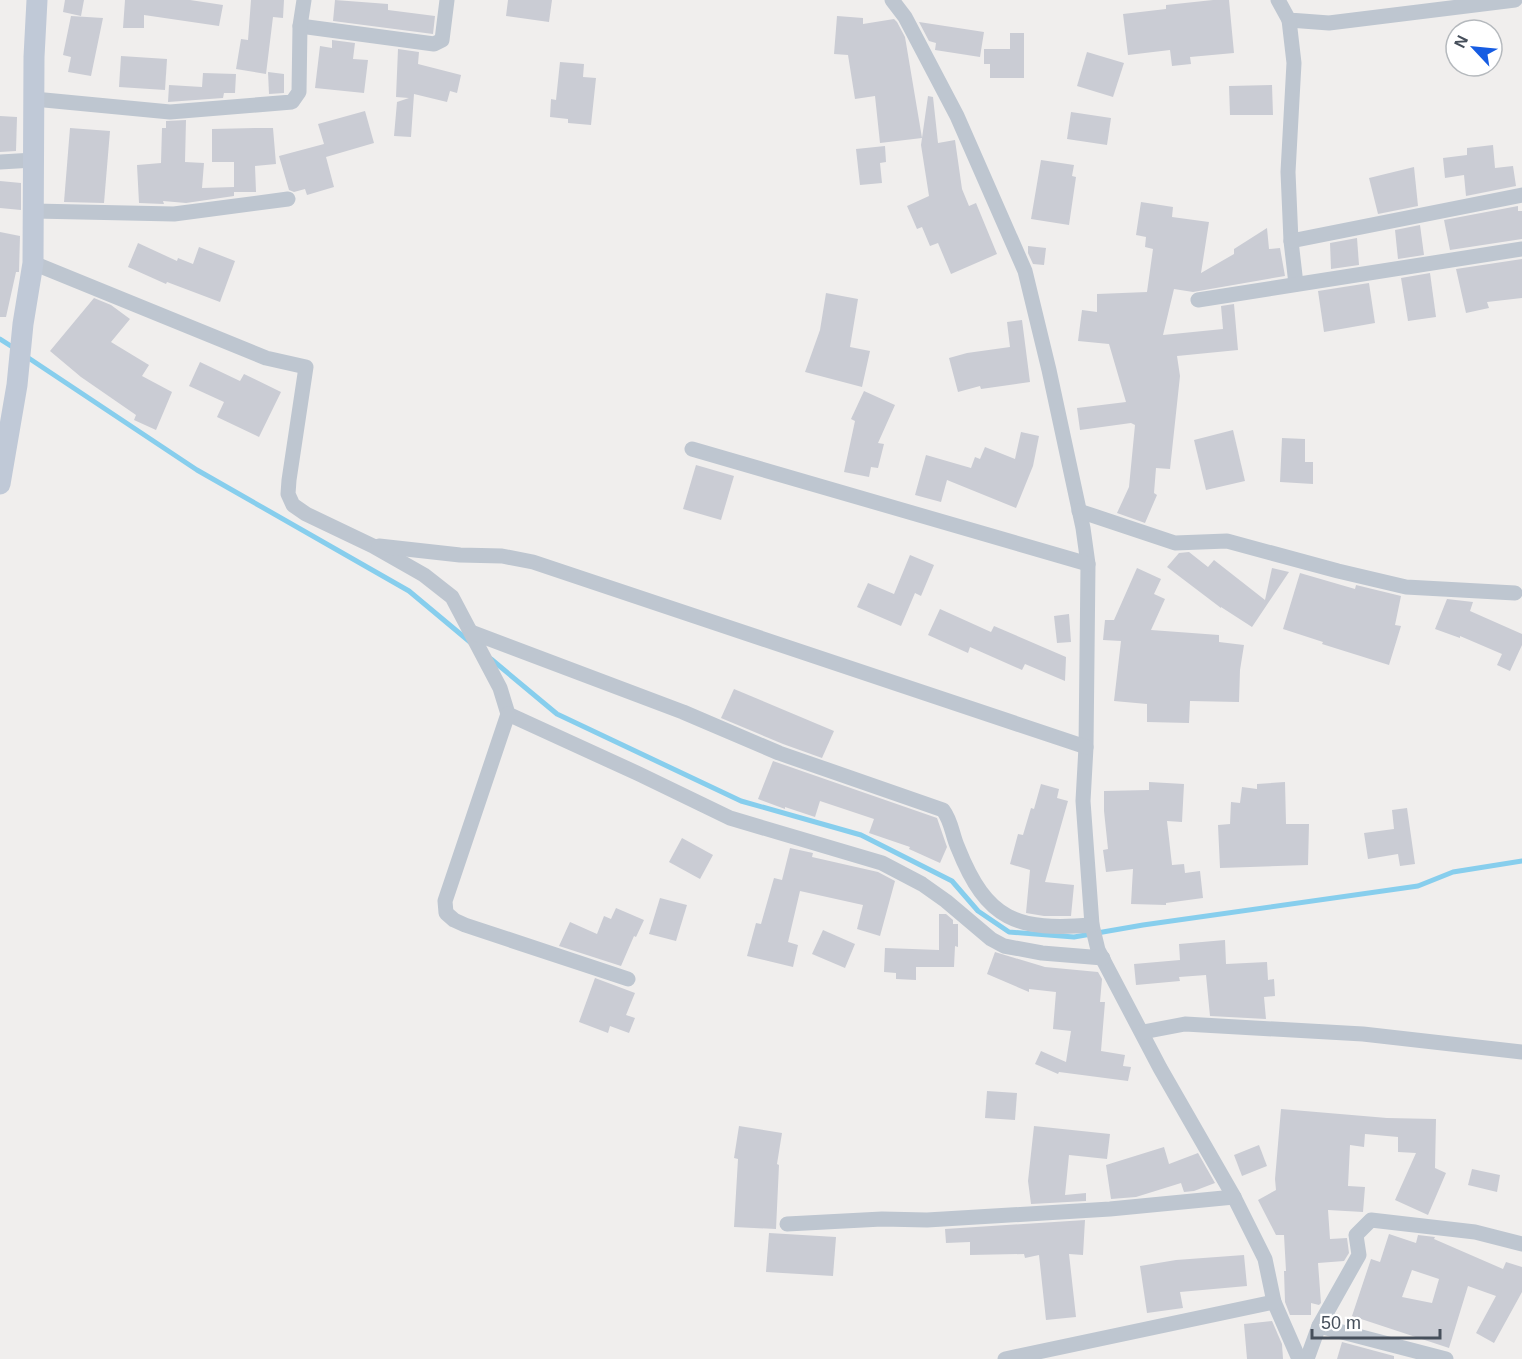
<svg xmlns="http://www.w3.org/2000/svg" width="1522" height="1359" viewBox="0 0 1522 1359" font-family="Helvetica,sans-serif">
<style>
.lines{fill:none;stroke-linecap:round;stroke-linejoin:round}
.stream{stroke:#87ceed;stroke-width:5}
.building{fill:#caccd4;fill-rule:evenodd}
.street{stroke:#bec6d0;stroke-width:15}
.secondary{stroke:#c0c9d7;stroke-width:21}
</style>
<rect width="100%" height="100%" fill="#f0eeed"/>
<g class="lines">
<g class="stream">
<polyline points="0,339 14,348"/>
<polyline points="24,355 197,470 409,591 470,642"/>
<polyline points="491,659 557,714 741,801 861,835 952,881 978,911 1009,932 1074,937 1143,925 1418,886 1453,872 1522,861"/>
</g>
</g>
<g class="building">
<polygon points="65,0 84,0 81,16 63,12"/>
<polygon points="125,0 190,0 223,5 219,26 144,15 144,28 123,28"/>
<polygon points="251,0 284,0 283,18 273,17 266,74 236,69 241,39 248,40"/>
<polygon points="335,0 388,4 388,10 435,16 433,34 333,21"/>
<polygon points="508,0 552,0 549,22 506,16"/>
<polygon points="1213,0 1229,0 1234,53 1190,57 1191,64 1172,66 1170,50 1128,55 1123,14 1166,9 1166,5"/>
<polygon points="71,16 103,18 91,76 68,72 71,57 63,55"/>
<polygon points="837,16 863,18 863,24 894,19 897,22 905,37 922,138 928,96 933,97 938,143 955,140 962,189 969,206 976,203 997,254 951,274 938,243 930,246 922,227 917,229 907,206 929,196 921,145 922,138 880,143 875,96 855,99 848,55 834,54"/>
<polygon points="919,22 984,32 980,57 935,50 936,43 929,41"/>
<polygon points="1010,33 1024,33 1024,78 990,78 990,64 984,64 984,49 1010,49"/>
<polygon points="332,40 355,43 353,59 368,60 364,93 315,88 320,46 332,48"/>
<polygon points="398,49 419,52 418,64 461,75 457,93 450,91 447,102 414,94 411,137 394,136 397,102 409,98 396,97"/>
<polygon points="1087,52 1124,63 1113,97 1077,86"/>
<polygon points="121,56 167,59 165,90 119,87"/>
<polygon points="560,62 584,64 583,77 596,78 591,125 568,123 568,119 550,117 551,99 556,100"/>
<polygon points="268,72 284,74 284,93 269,94"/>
<polygon points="203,73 236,74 235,93 224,93 223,98 168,102 169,85 202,87"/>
<polygon points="1272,85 1273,115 1230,115 1229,86"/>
<polygon points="365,111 374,143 326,157 334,187 307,195 305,189 294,192 289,190 279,156 324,144 318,124"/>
<polygon points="1071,112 1111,118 1107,145 1067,139"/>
<polygon points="0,116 17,117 16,151 0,152"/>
<polygon points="186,120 185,162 204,163 202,188 234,187 234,196 186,203 163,201 164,204 139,203 137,165 161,163 162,128 166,128 166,121"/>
<polygon points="70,128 110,131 104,203 64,202"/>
<polygon points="255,128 273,128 276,164 255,166 256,192 234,192 234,162 212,162 212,129"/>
<polygon points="1493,145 1495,168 1513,166 1516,186 1466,196 1464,175 1445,178 1443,158 1467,155 1467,148"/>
<polygon points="885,146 886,162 880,163 882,183 860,185 856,149"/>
<polygon points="1041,160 1074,165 1072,176 1076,177 1069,225 1031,219"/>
<polygon points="1414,167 1418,206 1378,214 1369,178"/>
<polygon points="0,181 21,183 21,210 0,208"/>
<polygon points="1141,202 1173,207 1172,217 1209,222 1201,273 1234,254 1234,249 1267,228 1269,249 1280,248 1285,276 1193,292 1174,289 1163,335 1223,329 1221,306 1234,304 1238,350 1177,356 1180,376 1170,469 1156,468 1154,493 1157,495 1145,523 1117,513 1129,487 1135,425 1131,423 1080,430 1077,408 1126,402 1109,344 1078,341 1082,310 1097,312 1097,294 1147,292 1153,249 1145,247 1146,237 1136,235"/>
<polygon points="1518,206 1518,211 1522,211 1522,239 1450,250 1444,220"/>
<polygon points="1420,225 1424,255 1398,259 1395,230"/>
<polygon points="0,232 20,236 19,272 16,272 6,317 0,317"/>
<polygon points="1357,238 1359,265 1331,269 1330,243"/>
<polygon points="138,243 177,261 178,258 193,264 199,247 235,261 220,302 167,282 166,284 128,267"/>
<polygon points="1028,246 1046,248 1044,265 1033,264 1028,253"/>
<polygon points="1522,259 1522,298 1487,302 1489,308 1466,313 1456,269"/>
<polygon points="1430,273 1436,317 1408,321 1401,278"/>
<polygon points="1369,283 1375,323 1324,332 1318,291"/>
<polygon points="826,293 858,299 850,347 870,351 862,387 805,372 820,330"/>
<polygon points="94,298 111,305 130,319 111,342 149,365 142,376 172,392 156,430 134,420 136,415 81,377 50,351"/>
<polygon points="1022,320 1030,382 981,389 980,386 958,392 949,358 967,353 1010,347 1007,322"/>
<polygon points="200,362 240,381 244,374 281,392 259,437 217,417 224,402 189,386"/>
<polygon points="864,391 895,405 878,443 884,444 878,468 871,467 869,477 844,472 855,421 851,419"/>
<polygon points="1233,430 1245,481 1206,490 1194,440"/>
<polygon points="1021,432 1039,436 1033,466 1016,508 947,480 941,502 915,495 926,455 971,468 975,457 980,459 985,447 1015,459"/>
<polygon points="1282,438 1305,439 1305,462 1313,462 1313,484 1280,482"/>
<polygon points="696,465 734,476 721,520 683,509"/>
<polygon points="1189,552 1208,567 1214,560 1265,600 1272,568 1289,572 1252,627 1221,607 1221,608 1167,567 1179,553"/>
<polygon points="910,555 934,565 921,596 915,593 901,626 857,607 868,583 894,594"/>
<polygon points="1137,568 1161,579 1154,594 1165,599 1151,630 1219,635 1219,642 1244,645 1240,670 1239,702 1190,701 1189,723 1147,722 1147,704 1114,701 1121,641 1103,640 1105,620 1114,620"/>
<polygon points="1300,573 1355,589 1356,585 1401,596 1395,625 1401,626 1389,665 1322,644 1323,642 1283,629"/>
<polygon points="1447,599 1473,602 1470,611 1522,634 1522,645 1510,671 1497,665 1502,654 1460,636 1460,638 1435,629"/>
<polygon points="940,609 991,632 994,626 1066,657 1065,681 1025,664 1022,670 970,647 968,653 928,635"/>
<polygon points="1069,614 1071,642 1057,643 1054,616"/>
<polygon points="734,689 834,731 822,758 783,744 721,718"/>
<polygon points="773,761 937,818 947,847 940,863 909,849 910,847 869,833 874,819 820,801 815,817 785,807 785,809 758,799"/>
<polygon points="1149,782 1184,784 1182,822 1167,821 1172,865 1184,864 1185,873 1200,871 1203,898 1166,903 1166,905 1131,904 1133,869 1106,872 1103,850 1108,849 1104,811 1104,791 1149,790"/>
<polygon points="1285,782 1286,824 1309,824 1308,865 1220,868 1218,825 1230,824 1231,802 1240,803 1242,787 1257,789 1257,784"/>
<polygon points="1041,784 1059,789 1057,798 1068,801 1045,882 1074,885 1071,916 1044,916 1026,913 1030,870 1010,864 1018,834 1023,835 1031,808 1034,809"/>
<polygon points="1407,808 1415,864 1400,866 1398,854 1368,859 1364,833 1394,829 1392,810"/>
<polygon points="682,838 713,855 700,879 669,862"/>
<polygon points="790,848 813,853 812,857 878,872 895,881 880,936 857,929 863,905 800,891 788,942 798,945 793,967 747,956 756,923 761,924 774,878 782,880"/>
<polygon points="660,898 687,905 676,941 649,934"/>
<polygon points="616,908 644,920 636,937 634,936 621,966 559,946 570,922 597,934 604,916 611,919"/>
<polygon points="939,914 946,914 953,920 953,924 958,924 958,947 955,946 954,967 916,967 916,980 896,979 896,973 884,972 885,948 939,950"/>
<polygon points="823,930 855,944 845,968 812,954"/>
<polygon points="1225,940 1226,964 1267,962 1268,980 1274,979 1275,996 1264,997 1266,1019 1210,1016 1206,975 1179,977 1180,981 1136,985 1134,964 1180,960 1179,944"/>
<polygon points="995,952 1045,967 1098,972 1102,979 1100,1002 1105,1002 1101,1051 1125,1055 1123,1066 1131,1067 1128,1081 1059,1072 1058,1074 1035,1064 1041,1051 1066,1062 1071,1031 1053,1029 1056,992 1029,989 1029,992 987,974"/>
<polygon points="595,978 635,993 626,1015 635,1018 629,1033 610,1026 608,1033 579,1022"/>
<polygon points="987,1091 1017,1093 1015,1120 985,1118"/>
<polygon points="1281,1109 1387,1118 1436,1119 1435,1168 1446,1173 1428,1215 1395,1200 1416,1153 1398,1152 1398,1137 1365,1134 1364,1147 1350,1145 1348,1186 1365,1187 1363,1212 1328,1210 1330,1239 1347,1238 1349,1253 1344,1261 1318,1263 1321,1303 1319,1305 1311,1303 1311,1315 1290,1315 1285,1302 1284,1271 1286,1271 1284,1235 1276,1235 1258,1200 1276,1190 1275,1179"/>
<polygon points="739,1126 782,1133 777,1164 779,1165 776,1229 734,1227 738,1159 734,1158"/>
<polygon points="1034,1126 1110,1134 1107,1159 1069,1155 1065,1195 1086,1193 1086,1201 1031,1204 1028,1181"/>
<polygon points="1259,1145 1267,1166 1242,1176 1234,1155"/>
<polygon points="1164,1147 1169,1164 1198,1153 1215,1183 1194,1191 1184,1192 1181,1183 1136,1197 1111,1199 1106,1165"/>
<polygon points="1472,1169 1500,1175 1497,1192 1468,1185"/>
<polygon points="1085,1220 1083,1255 1069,1254 1076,1317 1046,1320 1039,1255 1025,1258 1024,1254 970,1255 970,1242 946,1243 945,1229"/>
<polygon points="769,1233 836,1237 833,1276 766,1272"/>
<path d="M1389 1234 1416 1243 1418 1235 1435 1237 1434 1239 1503 1269 1506 1262 1522 1267V1292L1494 1343 1476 1333 1496 1296 1468 1286 1449 1348 1352 1316 1371 1259 1380 1262ZM1412 1270 1439 1279 1432 1303 1402 1297Z"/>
<polygon points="1244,1255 1247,1286 1180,1292 1183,1308 1147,1313 1140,1266 1176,1260"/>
<polygon points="1272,1321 1282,1344 1283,1359 1247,1359 1244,1324"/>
<polygon points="1342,1342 1394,1356 1394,1359 1337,1359"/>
</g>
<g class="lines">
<g class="street">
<polyline points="892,0 905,17 957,116 1025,271 1049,370 1083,528 1088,564 1086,747 1083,801 1092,925 1098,950 1160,1068 1234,1197 1265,1259 1274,1302 1299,1359"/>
<polyline points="1278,0 1289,20 1329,23 1515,0"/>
<polyline points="1289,20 1294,63 1288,172 1291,241 1296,284"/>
<polyline points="300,26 434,44 442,40 447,0"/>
<polyline points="34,99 170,112 292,102 299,92 300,26 304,0"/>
<polyline points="0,162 34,160"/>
<polyline points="34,211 174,214 288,199"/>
<polyline points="1291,241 1522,195"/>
<polyline points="33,263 266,358 306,367 289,480 288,494 293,505 306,514 373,546 424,575 452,597 500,688 508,714 639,774 730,818 882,863 922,884 946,901 991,939 1004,946 1042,953 1103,958"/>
<polyline points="1198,300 1522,249"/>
<polyline points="692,449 1088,564"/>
<polyline points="1079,511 1175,543 1227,541 1338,571 1406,587 1515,593"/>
<polyline points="379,546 460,555 502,556 533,562 1086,747"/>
<path d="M471 632 683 712 779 753 943 810C952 822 952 835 958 848 987 921 1017 931 1092 925"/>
<polyline points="508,714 445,901 446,913 454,920 465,925 628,979"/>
<polyline points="1143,1032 1185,1024 1363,1034 1522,1052"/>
<polyline points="787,1224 882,1219 927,1220 1110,1209 1234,1197"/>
<polyline points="1319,1326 1446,1359"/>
<polyline points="1005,1359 1274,1302"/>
<polyline points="1307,1359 1319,1326 1359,1255 1356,1235 1371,1220 1475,1232 1522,1244"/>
</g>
<polyline class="secondary" points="0,484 17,385 23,324 33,263 34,57 37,0"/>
</g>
<g transform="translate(1474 48) rotate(296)"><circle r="28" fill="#ffffff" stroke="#b5b9bd" stroke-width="1.5"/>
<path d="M0-4.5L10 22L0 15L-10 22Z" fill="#165ce2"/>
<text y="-9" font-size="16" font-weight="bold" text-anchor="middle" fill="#464f5b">N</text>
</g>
<path d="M1312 1329v9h128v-9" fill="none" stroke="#464f5b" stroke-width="3"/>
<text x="1321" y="1329" font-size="18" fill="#464f5b" stroke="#ffffff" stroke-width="4.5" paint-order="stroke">50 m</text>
</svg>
